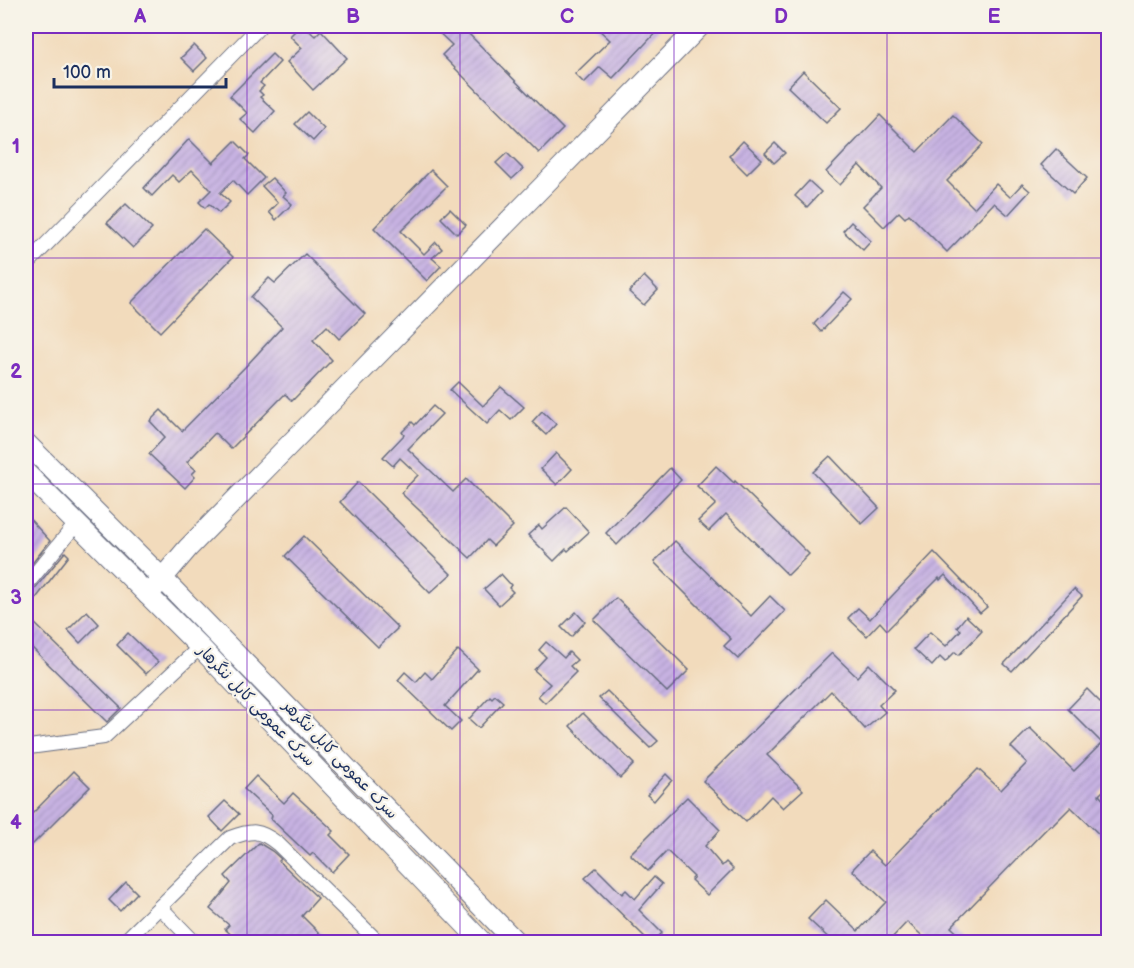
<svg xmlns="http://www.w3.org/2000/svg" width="1134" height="968" viewBox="0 0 1134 968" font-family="'Balsamiq Sans','Playpen Sans Arabic',sans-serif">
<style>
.building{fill:url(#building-hatch)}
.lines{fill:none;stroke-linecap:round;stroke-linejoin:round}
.minor-casing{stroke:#666b7f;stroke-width:16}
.highway-casing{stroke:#666b7f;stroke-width:22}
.minor{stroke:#fff;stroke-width:14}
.highway{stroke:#fff;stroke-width:20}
.grid{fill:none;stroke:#7b2cbf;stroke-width:1.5;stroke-opacity:0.55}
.labels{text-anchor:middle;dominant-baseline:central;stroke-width:4.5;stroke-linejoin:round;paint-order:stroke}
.street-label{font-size:16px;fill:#1b2f5e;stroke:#f7f3e8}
.neatline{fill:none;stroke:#7b2cbf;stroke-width:2}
.grid-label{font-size:20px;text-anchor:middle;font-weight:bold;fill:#7b2cbf}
</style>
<defs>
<pattern id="building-hatch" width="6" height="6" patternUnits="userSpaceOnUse" patternTransform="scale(1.5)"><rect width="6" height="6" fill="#c7b2e2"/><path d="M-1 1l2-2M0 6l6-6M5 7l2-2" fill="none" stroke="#aa99c4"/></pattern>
</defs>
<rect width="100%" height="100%" fill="#f7f3e8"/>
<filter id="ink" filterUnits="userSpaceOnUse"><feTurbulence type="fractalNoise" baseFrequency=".0167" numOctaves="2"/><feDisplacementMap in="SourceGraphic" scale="12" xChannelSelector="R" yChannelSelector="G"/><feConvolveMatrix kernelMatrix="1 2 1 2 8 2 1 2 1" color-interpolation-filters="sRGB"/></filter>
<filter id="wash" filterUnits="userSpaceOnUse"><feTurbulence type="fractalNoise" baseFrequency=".008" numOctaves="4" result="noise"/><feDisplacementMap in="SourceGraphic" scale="24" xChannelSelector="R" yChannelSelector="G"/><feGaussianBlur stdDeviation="1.35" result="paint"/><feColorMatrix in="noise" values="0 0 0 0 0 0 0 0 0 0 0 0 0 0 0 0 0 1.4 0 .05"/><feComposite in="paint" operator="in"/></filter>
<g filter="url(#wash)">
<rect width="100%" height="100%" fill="#f2dbbc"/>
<g id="blocks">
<g class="building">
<polygon points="300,26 304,26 315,36 321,30 347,58 313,90 287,62 302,48 290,36"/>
<polygon points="432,26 461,26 563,129 539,153 442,55 452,45"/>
<polygon points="595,26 662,26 613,78 600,67 584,83 575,74 610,40"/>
<polygon points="194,45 207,58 194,71 181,58"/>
<polygon points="272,54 280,62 260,83 264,86 259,91 263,95 260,97 275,111 255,133 240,119 247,113 230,96"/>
<polygon points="803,71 841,108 826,123 788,87"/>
<polygon points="307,112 324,129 313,141 295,124"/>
<polygon points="880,115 917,152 953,115 983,144 947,181 974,208 996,184 1010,197 1022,184 1030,191 1008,215 994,203 947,252 909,214 905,218 899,212 884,227 863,206 881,188 859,165 840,185 826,172"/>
<polygon points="189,139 213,163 235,141 249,155 245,159 264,178 247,195 233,180 220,193 230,202 219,213 209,204 205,208 199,202 211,190 192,170 179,182 172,175 152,196 144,188"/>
<polygon points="743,141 762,159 747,174 729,156"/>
<polygon points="775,143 785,153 774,163 765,153"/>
<polygon points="1056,149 1087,178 1073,194 1041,165"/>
<polygon points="507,153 523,169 512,179 496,163"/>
<polygon points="431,170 447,186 401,231 424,254 436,242 442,249 432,258 441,266 427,281 374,228"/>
<polygon points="272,178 286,193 283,196 292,204 276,220 269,212 278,203 262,186"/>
<polygon points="809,181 821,192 807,207 795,196"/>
<polygon points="126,204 152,229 133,248 107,223"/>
<polygon points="450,209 466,225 457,234 441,218"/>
<polygon points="851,222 871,241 863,250 843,231"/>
<polygon points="204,229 233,257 160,332 131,303"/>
<polygon points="305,254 365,314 339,339 327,326 313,340 332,360 292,401 285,394 231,449 215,433 187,462 196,470 192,474 195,477 185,488 149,454 165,437 150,421 161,410 182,431 248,364 282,327 251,297 269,278 275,283"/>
<polygon points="644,276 658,290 644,305 629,292"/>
<polygon points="844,292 852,299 821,332 814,324"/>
<polygon points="458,382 483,406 501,387 524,407 511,420 500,410 487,424 450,390"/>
<polygon points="433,406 442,414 408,449 453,492 466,479 513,526 493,546 487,540 470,558 401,493 418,475 400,458 393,466 383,457 404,435 402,432 412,422 415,425"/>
<polygon points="542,411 556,424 546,435 532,422"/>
<polygon points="556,453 572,469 557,485 541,469"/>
<polygon points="830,456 879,508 862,524 813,472"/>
<polygon points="716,466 734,483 735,481 809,554 788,575 726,514 709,531 698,521 716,504 697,486"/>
<polygon points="670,468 681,480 617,545 606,533"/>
<polygon points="358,482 451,574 430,593 340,502"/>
<polygon points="566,507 589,532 568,551 566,549 554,561 528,535 539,525 542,529"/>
<polygon points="26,515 50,541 26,571"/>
<polygon points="304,536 398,628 378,647 285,556"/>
<polygon points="675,541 751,616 770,596 785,611 738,659 724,646 731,639 654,562"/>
<polygon points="65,552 69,556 26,611 26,594 33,591"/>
<polygon points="934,552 987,607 980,613 945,575 940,580 939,578 887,630 880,622 867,636 848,618 858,608 870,619"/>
<polygon points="501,574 511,585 509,588 513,592 499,605 484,589"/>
<polygon points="1074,589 1082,596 1012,671 1004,664"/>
<polygon points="616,598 689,670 667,692 594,620"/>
<polygon points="87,611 99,624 80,643 68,630"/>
<polygon points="576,612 585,622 571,637 561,627"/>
<polygon points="26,615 121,708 107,722 26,642"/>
<polygon points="966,616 982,631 959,655 955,652 945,662 940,657 932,666 914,649 930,632 946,646 961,630 957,627"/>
<polygon points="128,633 158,662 146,674 117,645"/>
<polygon points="546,642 564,658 569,652 577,660 570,666 576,672 545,703 538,696 550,684 534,670 546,657 539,650"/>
<polygon points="458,650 478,669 445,706 461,721 451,731 398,680 405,672 416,682 425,672 432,679"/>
<polygon points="832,653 857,677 869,664 895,690 879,705 885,712 865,729 831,691 767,755 803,790 783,808 771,796 746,822 703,781"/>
<polygon points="1087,689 1108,710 1108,786 1099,795 1108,805 1108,843 1071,807 1052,826 1050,825 951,927 967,942 929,942 907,922 888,942 833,942 808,919 826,900 858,931 886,902 852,870 870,851 885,865 978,769 1001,790 1027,763 1011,747 1030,728 1074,771 1102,743 1068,709"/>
<polygon points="607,691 658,741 650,748 599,698"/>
<polygon points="495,695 503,702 479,728 469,719 490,696 492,698"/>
<polygon points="583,713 634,764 620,778 570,726"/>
<polygon points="74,771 90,787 26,851 26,820"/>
<polygon points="666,774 672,780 654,801 647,795"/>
<polygon points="256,776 284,803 293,793 334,831 330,835 349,854 332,872 313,853 310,856 271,819 272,815 244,789"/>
<polygon points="687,797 720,830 705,846 722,866 726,862 733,869 707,895 691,880 694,877 667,851 648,871 630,854"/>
<polygon points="225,801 239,814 222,831 209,817"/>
<polygon points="259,843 272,851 281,859 279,861 318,898 302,916 323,937 317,942 239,942 225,929 229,925 210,909 231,883 225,876"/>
<polygon points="596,868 622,894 626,890 635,899 654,877 662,884 639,910 662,933 653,942 650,942 585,878"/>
<polygon points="126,882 137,893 120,911 109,900"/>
</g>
</g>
</g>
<g filter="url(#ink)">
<use href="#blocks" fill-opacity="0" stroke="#666b7f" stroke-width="1.5"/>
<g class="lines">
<defs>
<g id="minor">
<polyline points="26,265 260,26"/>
<polyline points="26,585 76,524"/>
<polyline points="26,751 29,747 104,737 200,647"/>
<polyline points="160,907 194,942"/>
<path d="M124 942 230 838C252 830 259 829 278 844L378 942"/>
</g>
<g id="highway">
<polyline points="26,443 163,579 516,942"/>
<polyline points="26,473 200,647 482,942"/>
<polyline points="148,595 188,548 700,26"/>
</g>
</defs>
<use href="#minor" class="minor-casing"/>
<use href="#highway" class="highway-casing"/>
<use href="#minor" class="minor"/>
<use href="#highway" class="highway"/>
</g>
</g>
<path class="grid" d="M247 26V942M460 26V942M674 26V942M887 26V942M26 258H1108M26 484H1108M26 710H1108"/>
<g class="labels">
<g class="street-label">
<text transform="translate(256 706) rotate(46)">سرک عمومی کابل ننگرهار</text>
<text transform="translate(340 760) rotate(46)">سرک عمومی کابل ننگرهر</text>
</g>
</g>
<rect width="1134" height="968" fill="none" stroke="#f7f3e8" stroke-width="66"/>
<path d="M54 78v9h172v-9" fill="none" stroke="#1b2f5e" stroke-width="3"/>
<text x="63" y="78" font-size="18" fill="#1b2f5e" stroke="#f7f3e8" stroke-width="4.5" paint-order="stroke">100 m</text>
<rect x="33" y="33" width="1068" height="902" class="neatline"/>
<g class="grid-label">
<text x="140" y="23">A</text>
<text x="353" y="23">B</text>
<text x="567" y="23">C</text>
<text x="781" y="23">D</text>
<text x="994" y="23">E</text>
<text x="16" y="153">1</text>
<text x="16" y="378">2</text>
<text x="16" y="604">3</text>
<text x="16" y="829">4</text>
</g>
</svg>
